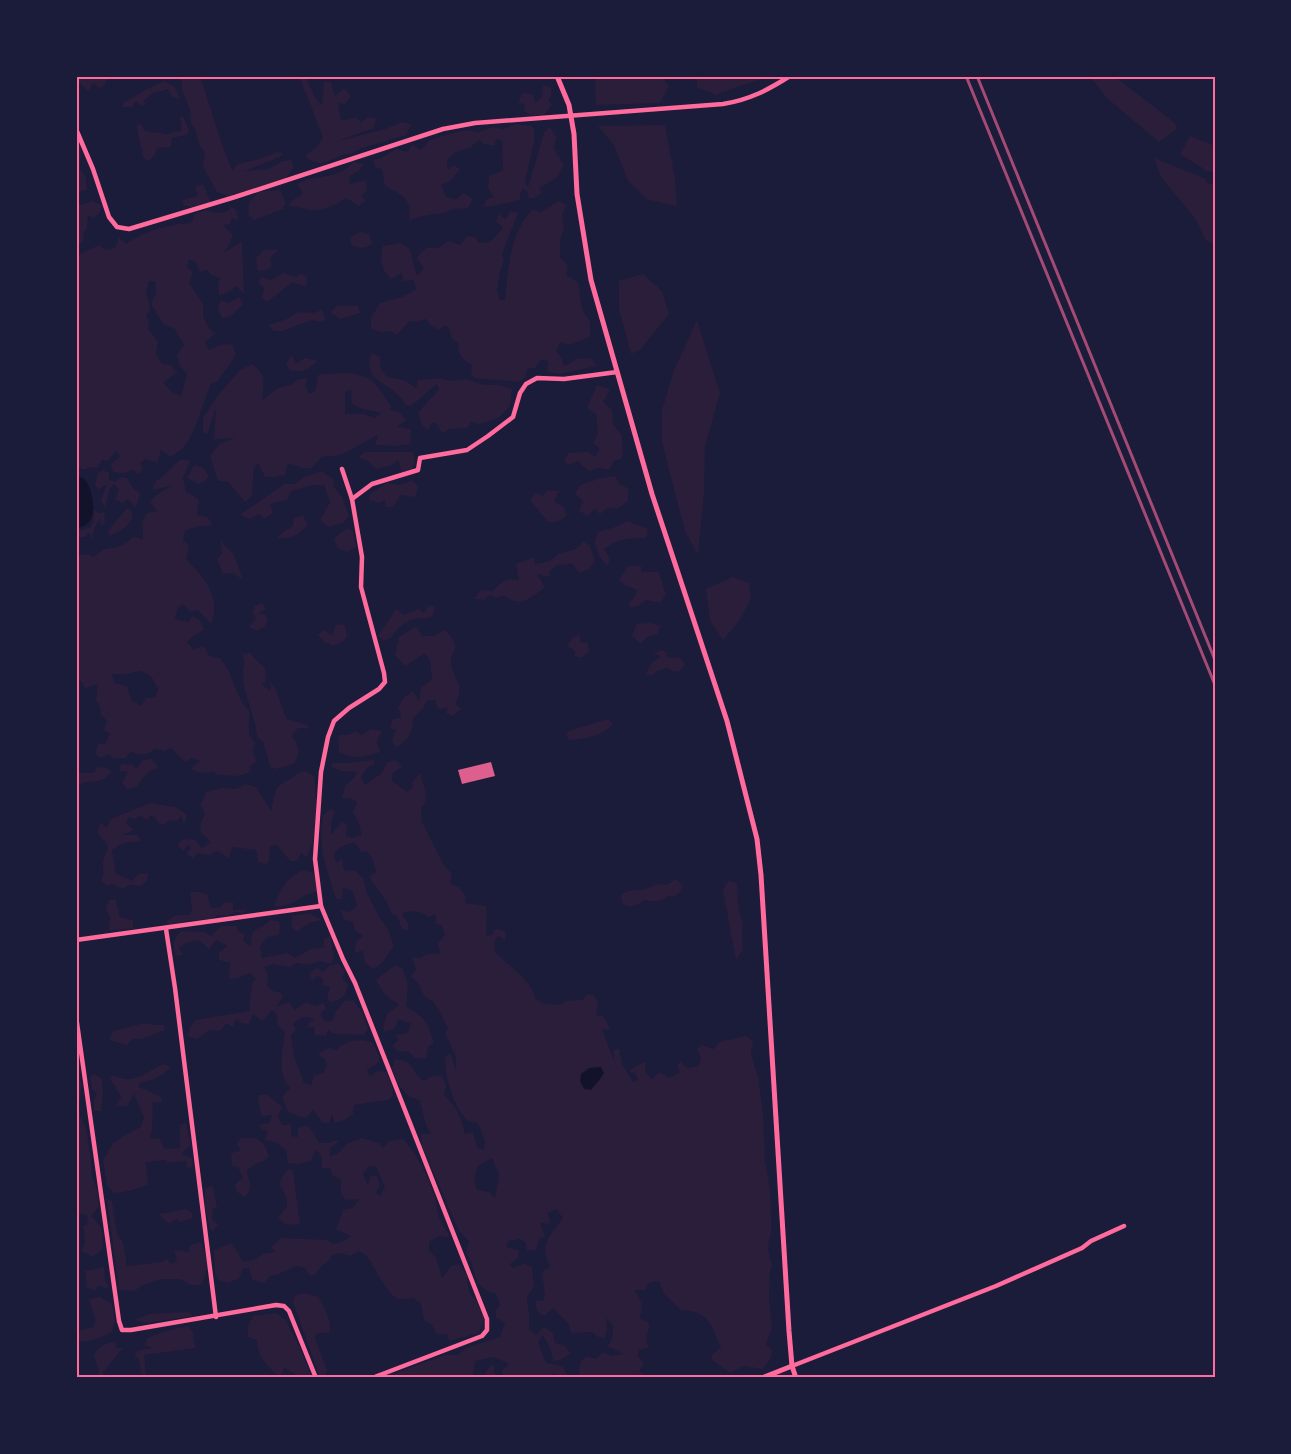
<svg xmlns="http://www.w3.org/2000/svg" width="1291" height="1454" viewBox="0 0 1291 1454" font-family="'PT Sans Narrow',sans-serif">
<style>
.green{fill:#2a1e3b;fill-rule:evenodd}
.water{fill:#12122b}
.building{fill:#dd5f8e}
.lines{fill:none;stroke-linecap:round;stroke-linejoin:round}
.minor{stroke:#ff6b9d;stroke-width:4.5}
.tertiary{stroke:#ff6b9d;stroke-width:5}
.rail{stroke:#a44b75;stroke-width:3}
.neatline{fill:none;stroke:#ff6b9d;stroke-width:2}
</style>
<rect width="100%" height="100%" fill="#1b1b3a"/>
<g class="green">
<polygon points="76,76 109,76 103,87 99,88 94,83 88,91 80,83 76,94"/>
<polygon points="181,76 200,76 222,144 232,170 238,164 260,159 277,152 283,153 280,157 245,171 269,169 282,161 291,160 294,167 285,179 228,196 217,192 203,167 205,153 199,145 196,131 191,123 190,110 182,90"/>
<path d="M299 76H304C312 86 312 97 322 105L324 82H331L335 96 344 88 351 96 345 104 338 103 341 121 356 117 361 123 367 117 376 118 374 128 335 142 385 129 402 122 411 124 406 135 362 148 351 154H345L322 164 309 160 305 156 317 147 323 137Z"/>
<polygon points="595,76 661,76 669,86 660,103 596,105"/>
<polygon points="697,76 767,76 767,78 739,86 716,95 697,87"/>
<polygon points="1090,76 1114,76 1175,123 1177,129 1159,142 1107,98"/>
<polygon points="164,81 175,87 180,99 173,98 168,89 151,94 144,101 146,105 141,106 136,101 132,107 123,107 123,103 147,89"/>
<polygon points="543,85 551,88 551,96 548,100 552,104 544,115 531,115 524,111 525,104 518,103 522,93 533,94 535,102 542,97"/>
<path d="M183 116 189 131 186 135 172 138 171 147 157 148 155 155 148 161 143 157C142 144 137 137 137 124L142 125 145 131 168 134 182 130 180 117Z"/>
<path d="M516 124 531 126 534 129V143L525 181 528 187 544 133 550 127 556 137 554 148 564 165 558 177 539 188 542 193 534 198H529L527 191 522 189 520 196V200C507 203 496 206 483 207L486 200 493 197 488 188 489 176 503 170 502 141 497 139 494 146 484 144 479 140 470 148 454 153 447 161 448 170 454 165 460 169C454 177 451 183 441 184L446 197 456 199 464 193 473 199 468 208 453 209 445 213 428 215 409 220C412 198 402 195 385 186L382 169 375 168 373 160 381 158 396 149 407 152 413 144 420 150 430 140 449 134 466 130 479 132 492 127 503 129Z"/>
<polygon points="665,125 675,178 677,206 648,200 628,181 614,145 598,126"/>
<polygon points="1190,136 1215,146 1215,172 1207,171 1180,154"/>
<polygon points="76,141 81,146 80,169 86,178 87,190 76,192"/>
<polygon points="1154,158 1204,178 1207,183 1215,184 1215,248 1213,244 1206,240 1194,217 1161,177"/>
<path d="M353 162 364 164 359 171 350 176 349 184 366 180 367 190 361 197 366 200 359 206 346 198C336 205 322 211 310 210 302 209 297 206 289 206L291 201 303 194 297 184C311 175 330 179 344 170 347 169 350 165 353 162Z"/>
<polygon points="203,184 211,202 194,208 183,205 183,200 198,196 195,187"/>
<polygon points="280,190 286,203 283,209 254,220 248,215 249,202 258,192"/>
<polygon points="92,201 102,205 100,212 94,218 88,216 87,228 83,233 84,240 76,248 76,203 80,205"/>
<path d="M559 201 566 205 562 215 564 229 560 239V258L568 265 566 275 578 282 582 309 590 322V337L570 345 561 342 556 351 562 358 564 366 577 359 591 358 597 366 560 374 547 372 548 361 541 360 535 368 527 369 526 377 519 382 474 378 471 372 472 365C461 359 459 355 458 343L451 338 449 327 444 326 439 330 431 326 426 319 417 322 410 321 397 335 389 331 381 332 371 329V317L380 303 402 297 417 289 413 280 403 281 402 273 391 279C381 269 379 260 383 246L401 243 410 249 417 276 424 268 416 258 426 248H438L448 241 460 245 467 236 476 237 478 243 490 242 503 228 496 221 499 214 506 219 510 211 518 213 502 254 504 261 500 271 497 291 500 300H505C508 270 510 231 533 209L540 212Z"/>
<path d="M232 207 237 212 238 221 232 218 230 224 223 225 233 235 230 243 224 253 242 241 244 293 235 286 230 291 219 296 218 285 220 278 211 275 208 270 200 272 195 261 189 260 187 267 193 273 189 283 203 304V317L209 328 215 334 205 342 209 350 220 345 232 344 236 354C231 365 223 372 217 382L211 384C202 404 197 431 183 448 180 451 174 454 170 457L161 450 157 463 146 459 140 463 143 470 138 474 133 470 125 473 113 472 111 464 120 457 116 451 108 461 102 460 97 468 91 467 84 470 76 466V256L99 245 106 250 115 248 119 237 126 244C144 231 168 224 191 223L195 214 207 210 216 213 226 212ZM149 281H155L156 293 151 304 163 324 175 329 184 345 177 355 179 365 187 374 181 396 171 391 163 383 177 372 170 365 162 364 156 354 158 342 148 328 149 321 146 317 150 308 146 291Z"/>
<path d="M360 232 369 234 372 243C366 250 358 248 351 245L350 237Z"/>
<polygon points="264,250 278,250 270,258 272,264 269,269 261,271 257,270 256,258"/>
<path d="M284 273 297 277 301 273 307 278 306 287 292 282C283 288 276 297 266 302L262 297 264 289 258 282 262 277 270 280Z"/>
<polygon points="643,274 662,291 669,314 640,350 631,354 619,309 619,281"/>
<polygon points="239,297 243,304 230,317 222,318 218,309 221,300 229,303"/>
<polygon points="337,306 358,306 360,313 340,319 330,312"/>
<polygon points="322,310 325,317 323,322 311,320 283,331 274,331 268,325 287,319 297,312 312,313"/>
<polygon points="697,320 720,393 705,446 704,494 698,555 685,531 669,470 662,441 662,410 674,370"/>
<path d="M371 353 380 357V367L387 377 404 380 416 388 418 380 441 378 448 381 467 379 484 385H500L512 389 510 406 498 418 480 424 471 422 467 428 450 429 442 433 436 423H432L428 430 422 425 418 413 439 389 437 384 411 406 406 405C402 400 398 394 392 390 376 379 365 376 371 353Z"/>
<path d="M292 355 296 363 305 358 318 361C307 369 303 374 289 370L286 363Z"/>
<path d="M252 364C268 376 263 384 262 400L278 388 293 384 298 379 307 378 305 387 309 393 315 392 318 375C335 373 356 370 372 381 379 386 385 399 391 406L390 410 399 412 406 420 397 427 411 429 410 444 396 446 375 445 378 435 341 455 322 457 311 468H302L288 463 285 475 273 477H265L258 463 254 468 252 496 245 502 228 482 218 481 210 456 219 444 235 438 214 439 216 408 207 435 203 432V418L219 394 240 370ZM351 390 352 404 362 409 382 413 374 418 364 414H345V392Z"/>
<polygon points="597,385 610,389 603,402 612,410 613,424 622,436 623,452 621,459 614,461 609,470 598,468 589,471 577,461 569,465 564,462 568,453 588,452 595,457 600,449 593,443 598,433 596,414 587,408"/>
<polygon points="365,452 413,452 415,460 412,469 402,472 398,460 390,466 376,469 368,461 358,457"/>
<path d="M180 460H190L183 478 186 491 199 500 197 515 208 517 212 525 195 527 185 531 183 540 189 546 186 559C204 577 222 598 211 624L198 610 191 612 183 605 178 607 175 619 189 622 192 616 200 620 204 630 193 636 187 642 193 649 204 646 209 656 220 658C234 673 236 700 249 710V735L255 742 253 753 257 761 251 765 250 772 239 776 217 775 214 772C206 773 196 774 191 768L200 761 192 758 185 762 171 748 165 751 155 749C147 755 140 757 131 751L126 758H113L109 754 100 758 95 754 98 744H105L110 734 104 730 107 721 101 715 100 706 96 700 98 684 85 688 80 680H76V557L78 555 88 554 93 557 105 549 117 547 126 543 133 537 143 539 142 522 147 513 157 511 150 502 156 495 171 486 152 490 156 481C167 475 170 467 180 460ZM140 671 151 676 158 689 155 698H146L141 706 131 700 127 686 115 683 111 674H126Z"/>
<polygon points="194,465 204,468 209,478 199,484 187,478"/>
<polygon points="103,470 109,473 109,480 115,482 121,477 127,478 132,487 140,493 136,508 128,499 123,503 115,500 119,490 114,484 109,490 105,508 101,501 107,484 98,490 95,485 97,474"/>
<polygon points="322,471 333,479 334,487 342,497 349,516 343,523 328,527 320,520 330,502 324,485 313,485 291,491 287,500 270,504 273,513 264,519 259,514 250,519 240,515 284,484 295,484 304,477"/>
<polygon points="615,476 620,485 628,488 628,501 617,509 607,508 600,514 594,509 588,516 579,511 583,501 575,494 580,485 598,479"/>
<polygon points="412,480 418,487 415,497 400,495 393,507 386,507 385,500 379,503 369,500 370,494 387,483 400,485"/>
<path d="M547 490 559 491 554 501 563 506 567 516C560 521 556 523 548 522L530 500 536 493 543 496Z"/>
<path d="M127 508 132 511C135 524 120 532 109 536L108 531Z"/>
<polygon points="95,509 98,513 104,512 105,521 101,527 100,518 94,529 92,540 89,532 85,537 76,537 76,531 90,528 93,521"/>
<path d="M303 515 308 525C299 535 291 539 277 538L284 531 293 526 294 518Z"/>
<path d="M627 521 648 529 646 538C630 538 617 539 604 549L610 559 607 566 601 559 594 543 598 532 618 526Z"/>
<polygon points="347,528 353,531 356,547 347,552 337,548 334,538"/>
<polygon points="220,540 234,555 243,580 233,573 223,574 217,559 222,553"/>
<path d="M583 541 590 546 595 560 590 569 579 573 573 564 557 565 549 572V577L537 574 545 587C531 598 522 608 504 596L497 598 490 595 484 600 474 599 481 590 493 591C502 581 505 578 519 580L516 564 534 557 535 564 548 562 560 553 573 550 580 546Z"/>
<polygon points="628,566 641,566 642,572 659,572 666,595 660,603 646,600 638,606 631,608 628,604 635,597 637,590 625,585 619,580"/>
<polygon points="733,577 749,583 751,599 739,621 723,640 710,620 706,589"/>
<polygon points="262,603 266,609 259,613 266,615 268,619 265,626 257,631 249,627 256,618 252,612 255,606"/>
<path d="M429 605 435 607 433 616C425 620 420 617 413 619 405 622 395 629 392 637L384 641 378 636 396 609 404 615 419 609 424 613Z"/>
<polygon points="650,623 661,626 657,634 647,637 640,644 632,635 637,624"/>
<polygon points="336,624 345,625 347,636 344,641 333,646 324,642 318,635 323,629 332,636"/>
<path d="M416 626 422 636H434L444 630 451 636 456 647C455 650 452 655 451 658 449 677 468 683 455 704L462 709 452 716 446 713 448 708 438 709 435 700 427 701 423 709 413 718C413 732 409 739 397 747L392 742 396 729H390L393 719 400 718 401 714 398 709 403 698 413 691 419 701 421 688 432 679 430 660 425 653 405 666 395 655 399 637Z"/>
<polygon points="579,635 581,642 588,643 589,652 582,658 575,656 575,651 567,646 573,637"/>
<polygon points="661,650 667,652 666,657 680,658 685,664 680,671 674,672 667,668 657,671 653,675 645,675 651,664 661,656 653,654"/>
<path d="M250 653 257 661 265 667 266 681 262 685 271 691 270 681C280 693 280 706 287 719L308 725V728H298L292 736C299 746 300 753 294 764L276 769 270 767 263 742 257 737C256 716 243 696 243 674 243 665 246 664 242 654Z"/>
<path d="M607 719 613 723C605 736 584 739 570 740L566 736 569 731Z"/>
<path d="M371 729 382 731 377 741 380 752C367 757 351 760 339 752L338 735H348L356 731 361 735Z"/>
<polygon points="152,759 158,767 147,773 136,787 127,789 122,783 128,772 119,771 121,764 132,765 137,769 143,760"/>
<path d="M374 760V764L366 769 361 778 365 785 382 773 387 762 395 760 403 766 392 774V781L407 792 413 788 412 783 420 772 427 797H425L426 802 421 808 422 822 430 838 445 867 452 873 450 884 459 887 466 896 465 903 486 906C488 917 485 925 487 936L492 935 494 930 499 929 506 932 505 940 498 936 494 942 495 952C508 966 533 980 535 999L543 1003 559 1005 566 1001 583 1000 587 994 594 995 598 1003 596 1015 603 1016 610 1028 607 1030 602 1029 615 1063 613 1051 619 1048 622 1064 633 1082 638 1080 635 1073 629 1072 635 1066 646 1062 645 1071 652 1079 659 1072 669 1078 680 1072 677 1065 681 1062 687 1068 699 1066 701 1057 697 1050 701 1045 714 1049 719 1042 746 1036 753 1041 751 1053 758 1077 763 1113 765 1160 770 1190 771 1216V1233L769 1240 768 1249 772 1265 770 1272 769 1297 772 1328 766 1344 772 1350 770 1360 763 1369 744 1366 730 1373 712 1360V1355L721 1347C710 1324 710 1311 681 1310L664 1294 659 1281 649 1283 645 1290H635L642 1303 640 1318 650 1324 646 1339 649 1348 639 1350 638 1356 644 1363 639 1371 648 1378H578L581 1361 586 1356 596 1359 603 1352 612 1356 623 1354 607 1346 612 1340 613 1326 606 1318 607 1328 605 1338 598 1337 592 1332 571 1333 568 1323 553 1308 544 1316 537 1312 535 1300 543 1301 545 1296 542 1272 551 1266C537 1247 550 1235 563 1218L556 1209 548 1213 550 1224 540 1223 545 1236 539 1239 536 1250H527L525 1242 519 1239 509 1241 506 1247 519 1250 518 1258 509 1265 514 1268 524 1263 532 1267 534 1287 527 1297 529 1314V1329L536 1335 544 1327 553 1333 555 1343 564 1345 571 1353 561 1360 553 1361 551 1350 543 1335 538 1342 546 1363 563 1366 568 1378H560L553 1373V1378H504L502 1370 509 1364 494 1357 475 1361 473 1375 484 1376 488 1368 494 1364V1373L503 1378H389L401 1371 445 1355H458L466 1348 500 1337 505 1323 496 1318V1310L500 1305 496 1294C469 1286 479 1271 466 1254L469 1241 459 1231 422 1146 421 1134H431L426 1125 420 1101 408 1096 398 1084 392 1068 395 1059C418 1062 410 1072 424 1081L432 1076 441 1075 446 1085 444 1095C456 1105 462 1119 465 1134L473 1132 477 1147 484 1150 485 1141 478 1123C473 1122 467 1121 464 1117 454 1106 442 1070 446 1056L450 1053 456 1070V1057L445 1033 448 1028 434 1002 425 997 417 982 411 977 416 969 412 957 420 958 427 954H440L438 943 445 935 442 925 435 924 436 914 428 917C421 910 413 911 404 912L402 915 408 923V931L402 929 397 916 392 914 386 901 369 877 376 872 373 860 366 851 361 852 354 842 341 847 334 853 336 863 342 859 344 870 355 871 363 878 367 893 380 918 388 929 394 946 383 962 374 969 365 963 363 951 354 953 356 942 363 936 355 931 353 922 344 920 341 910 350 912 357 905 352 890 343 888 342 899H336C327 870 317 846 323 815L331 809 335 811 331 823V835L342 822 347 825 346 836 352 838 361 835 360 826 353 812 357 802 352 799 342 798 345 786 354 778 357 772 341 771 331 767 333 763H348ZM492 1158 499 1175 495 1198 489 1192 477 1190 474 1178 478 1166Z"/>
<path d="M98 767 107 768 112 772C103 781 100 781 89 782 84 782 82 785 76 783V773H94Z"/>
<path d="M305 771 314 776C317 798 319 840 306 857L301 853 297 861H290L277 845 270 847 269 861 266 864 258 862 256 850 232 847 229 858 217 851 209 855 197 853 193 858 187 854 191 847 187 845 183 851 177 845 183 839 195 840 202 848 211 842 201 833 200 824 205 814 200 805 206 792 223 788 236 789 245 784 256 787 271 811C273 804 273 793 278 787 283 781 291 781 296 774Z"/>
<path d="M150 803 176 807 187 815 184 825 181 816 176 821 169 820 164 825 159 824 155 817 150 815 148 820 139 816 134 819 129 817 126 823 134 830 122 835H137L141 841 123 843 112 850 116 874 133 881 138 874 148 873 147 881 141 886 129 885 123 889 112 884 108 886 101 881C105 873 103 874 103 866 103 848 117 852 97 833L101 822 106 828 111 819Z"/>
<path d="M303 870C312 871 316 875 319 883L316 892C298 895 294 908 274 906 281 888 285 879 303 870Z"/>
<path d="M676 879 683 886 680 892 675 896H668C660 903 654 902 644 900 638 906 634 906 626 906L622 902 621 895 628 891 646 889 657 884 667 885Z"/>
<polygon points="728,881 737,883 738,902 740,915 743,922 742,934 743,949 736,960 723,890"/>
<path d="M190 892H199L207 894 211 908H219L224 903 233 902V910L247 909 243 913 235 912 226 916 218 915 211 919 186 921 176 925 166 924C171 915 180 914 190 915L192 909Z"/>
<path d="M109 900H116L120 917 133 920V929C123 928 119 930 109 930L110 917 106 910Z"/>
<polygon points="310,913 322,920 309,923 296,932 292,927 292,916"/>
<path d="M270 920 279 921 280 927 279 935 267 937 260 947 262 958 287 953 295 958 311 949 324 947V939L330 936 334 958 331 964 320 961 309 965 297 963 289 967 273 964 264 967 268 976 267 985 273 991 281 993 283 997 276 1007 289 1002 295 1010 306 1002 315 1006 323 1003 326 1008 320 1014 323 1019 329 1022 334 1019 336 1011 344 1001 353 1000 363 1013 368 1029 364 1035 334 1034 328 1029 326 1036 315 1035 314 1027 307 1028 309 1023 314 1019C305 1015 300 1017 293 1024L296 1030 291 1035 294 1056 304 1083 311 1085 314 1075 324 1073 327 1062 318 1054 329 1048 336 1050C349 1039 356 1039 372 1042L379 1055V1062L367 1070 370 1076 378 1071 386 1072 392 1085 393 1096 388 1100 354 1105 353 1114 345 1120 335 1123 332 1114 329 1124 322 1122 313 1110 307 1117H300L288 1112 282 1097 290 1088C277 1074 282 1050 285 1033L278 1025 276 1013 272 1010 262 1021 253 1014 249 1024 241 1023 236 1019 233 1027 226 1023 221 1031 210 1030 197 1039 188 1036 190 1027 196 1020 250 1011C248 1003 252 993 252 983L256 979 249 973 238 978 229 979 230 963 219 960V952L228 946 216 940 209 949 199 940 188 942 179 948 183 955 176 956C172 945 173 939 181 931L205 932 211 936 221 926H237L238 932 245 934 243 941 251 946 252 933C258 927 265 926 270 920Z"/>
<path d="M338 964 345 970 342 979 348 984C346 996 342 1000 330 1002L327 998 330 987 322 985 323 979 318 976 312 980 309 974 317 968 323 972 329 966Z"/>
<path d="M395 965 403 969 408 985 406 1006C427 1020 426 1019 434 1043L428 1047 426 1058H415L408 1051 399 1052 392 1046 399 1040 395 1035 408 1033 411 1024 399 1019 394 1029 385 1032 383 1027 387 1014 399 1005 384 994 376 980Z"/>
<polygon points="144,1023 153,1025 164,1025 165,1030 142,1039 133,1039 126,1045 109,1040 113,1031"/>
<path d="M163 1064 171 1067C159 1078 155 1080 139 1083V1087L160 1096 163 1102H153L152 1129 150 1138 160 1139 165 1149 180 1148V1125L186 1123 191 1146 184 1150 182 1155 192 1158 193 1167 187 1169 186 1161 167 1163 166 1160 146 1162 148 1185 129 1191 115 1193 107 1186 103 1160C106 1155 109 1150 112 1145 116 1140 134 1130 141 1127L144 1117 134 1094 127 1106H116L121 1097 110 1078 113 1075C134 1086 144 1073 163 1064Z"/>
<path d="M76 1070 82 1084 79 1106 80 1117 86 1128 91 1159 92 1177 97 1189 99 1206 91 1216C103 1227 103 1232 103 1248L93 1257 81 1251 85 1244 83 1226 88 1224 87 1215 76 1214V1192L79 1188 76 1184Z"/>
<polygon points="95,1074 102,1079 103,1094 101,1111 94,1111 94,1100 97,1093 92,1090 90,1076"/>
<path d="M258 1095H268L282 1107 278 1117 283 1125 291 1124V1136L298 1137V1128L307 1125 312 1130 319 1143H329L336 1140 339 1141 330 1148V1156L338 1154 346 1144 362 1138 379 1143 383 1148 389 1141 403 1139C418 1155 428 1177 435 1197 437 1204 437 1213 440 1220 443 1226 447 1230 450 1237L439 1236 429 1242V1251L436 1257 442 1278 451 1266 459 1264 467 1276 469 1292 477 1302 484 1318 479 1333 449 1341 447 1334H437L431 1324 424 1320 421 1304 413 1298C409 1298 402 1300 398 1299 389 1297 374 1266 368 1258 366 1255 362 1253 359 1251L350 1256 340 1253 332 1255C327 1266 321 1263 316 1274L310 1276 305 1268 296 1266 277 1275 270 1276 264 1283 252 1280 249 1268 243 1269 239 1278 229 1283 219 1281 215 1273 214 1250 232 1243 243 1262 256 1259 263 1254 275 1252 271 1247 281 1238 327 1240 333 1244 344 1241 351 1236 336 1229 343 1210 352 1208 360 1199 345 1200 341 1193V1180L332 1175 330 1168H322L321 1155 315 1150 311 1161 299 1164 288 1163 286 1150 276 1142 264 1140 268 1132 262 1129 258 1125 270 1123 272 1115 261 1116ZM369 1166 376 1167 385 1187 380 1196 376 1193 380 1184 376 1175 371 1176 368 1185 363 1174Z"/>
<path d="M241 1138C258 1137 263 1139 269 1156 263 1164 255 1161 247 1171 249 1182 254 1189 244 1197L236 1191 235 1184 243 1178 238 1167 232 1165 231 1153 241 1151 237 1144Z"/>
<polygon points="289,1169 293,1170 300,1224 286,1225 278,1218 287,1206 286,1196 279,1184 284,1174"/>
<polygon points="213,1185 217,1208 213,1208 212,1218 218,1225 213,1231 210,1229 205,1207 205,1189"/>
<path d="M107 1199 112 1201 117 1234 123 1242 127 1266 162 1262 166 1259 172 1264 177 1260 174 1251 182 1250 188 1253 190 1245 200 1242C208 1253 210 1275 200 1285H190L181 1279H162L143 1285 134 1291 119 1290Z"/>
<polygon points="186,1209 192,1214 193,1218 180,1222 177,1219 170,1223 165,1221 159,1214"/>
<polygon points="104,1267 105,1281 109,1286 106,1289 98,1285 96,1290 87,1288 85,1271"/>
<path d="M305 1293 318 1297C324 1307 332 1320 330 1332L315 1334V1339L327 1370 325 1377 320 1378 293 1302 295 1295Z"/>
<path d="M100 1297 112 1304 115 1321 112 1332C100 1338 90 1342 76 1342V1331L94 1327 95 1319 89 1299Z"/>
<polygon points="187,1312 194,1316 147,1323 135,1320 148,1314"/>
<path d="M276 1313 286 1320 300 1348 312 1378H296L294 1373 284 1368 280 1377C267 1366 257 1357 257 1340L248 1337V1326L253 1316Z"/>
<polygon points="188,1326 193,1332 193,1340 196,1348 144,1355 146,1375 141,1374 139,1359 135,1356 136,1351 152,1348 145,1345 147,1338 165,1331"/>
<path d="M115 1342 116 1348H123L103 1372 105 1378H99V1371L94 1356C98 1346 105 1343 115 1342Z"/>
</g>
<g class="water">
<path d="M76 475C77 476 83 478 84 479 92 486 95 507 92 517 90 524 82 527 76 529Z"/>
<path d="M601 1067 604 1073C601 1079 595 1084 591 1090L584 1089 580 1081 581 1074 589 1068Z"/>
</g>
<polygon class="building" points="491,762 495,776 462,784 458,770"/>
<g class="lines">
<g class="minor">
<path d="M76 129 93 169 109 217 117 227 129 229 235 197 443 129 475 123 723 104C749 100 768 90 790 76"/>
<polyline points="342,469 352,499 362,557 361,587 384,673 385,682 379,689 349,708 334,721 328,737 321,772 315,859 321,906 343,959 355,983 487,1319 487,1330 482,1336 372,1378"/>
<polyline points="352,499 372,484 418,470 420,458 467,450 488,436 513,417 520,393 526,384 537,378 564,379 617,372"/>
<polyline points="166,929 175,988 216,1317"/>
<polyline points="76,940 321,906"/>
<polyline points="76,1016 119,1321 122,1330 131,1330 276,1305 284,1306 289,1311 316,1378"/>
<polyline points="792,1366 996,1286 1082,1248 1091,1241 1124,1226"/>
</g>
<g class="tertiary">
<polyline points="557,76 569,105 574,134 577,194 591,280 652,494 727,721 757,839 761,875 789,1331 792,1366 796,1378"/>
<polyline points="762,1378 792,1366"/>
</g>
<g class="rail">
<polyline points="966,76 1215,685"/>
<polyline points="977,76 1215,660"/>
</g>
</g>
<rect width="1291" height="1454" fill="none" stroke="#1b1b3a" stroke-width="155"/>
<rect x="78" y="78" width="1136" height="1298" class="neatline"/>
</svg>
